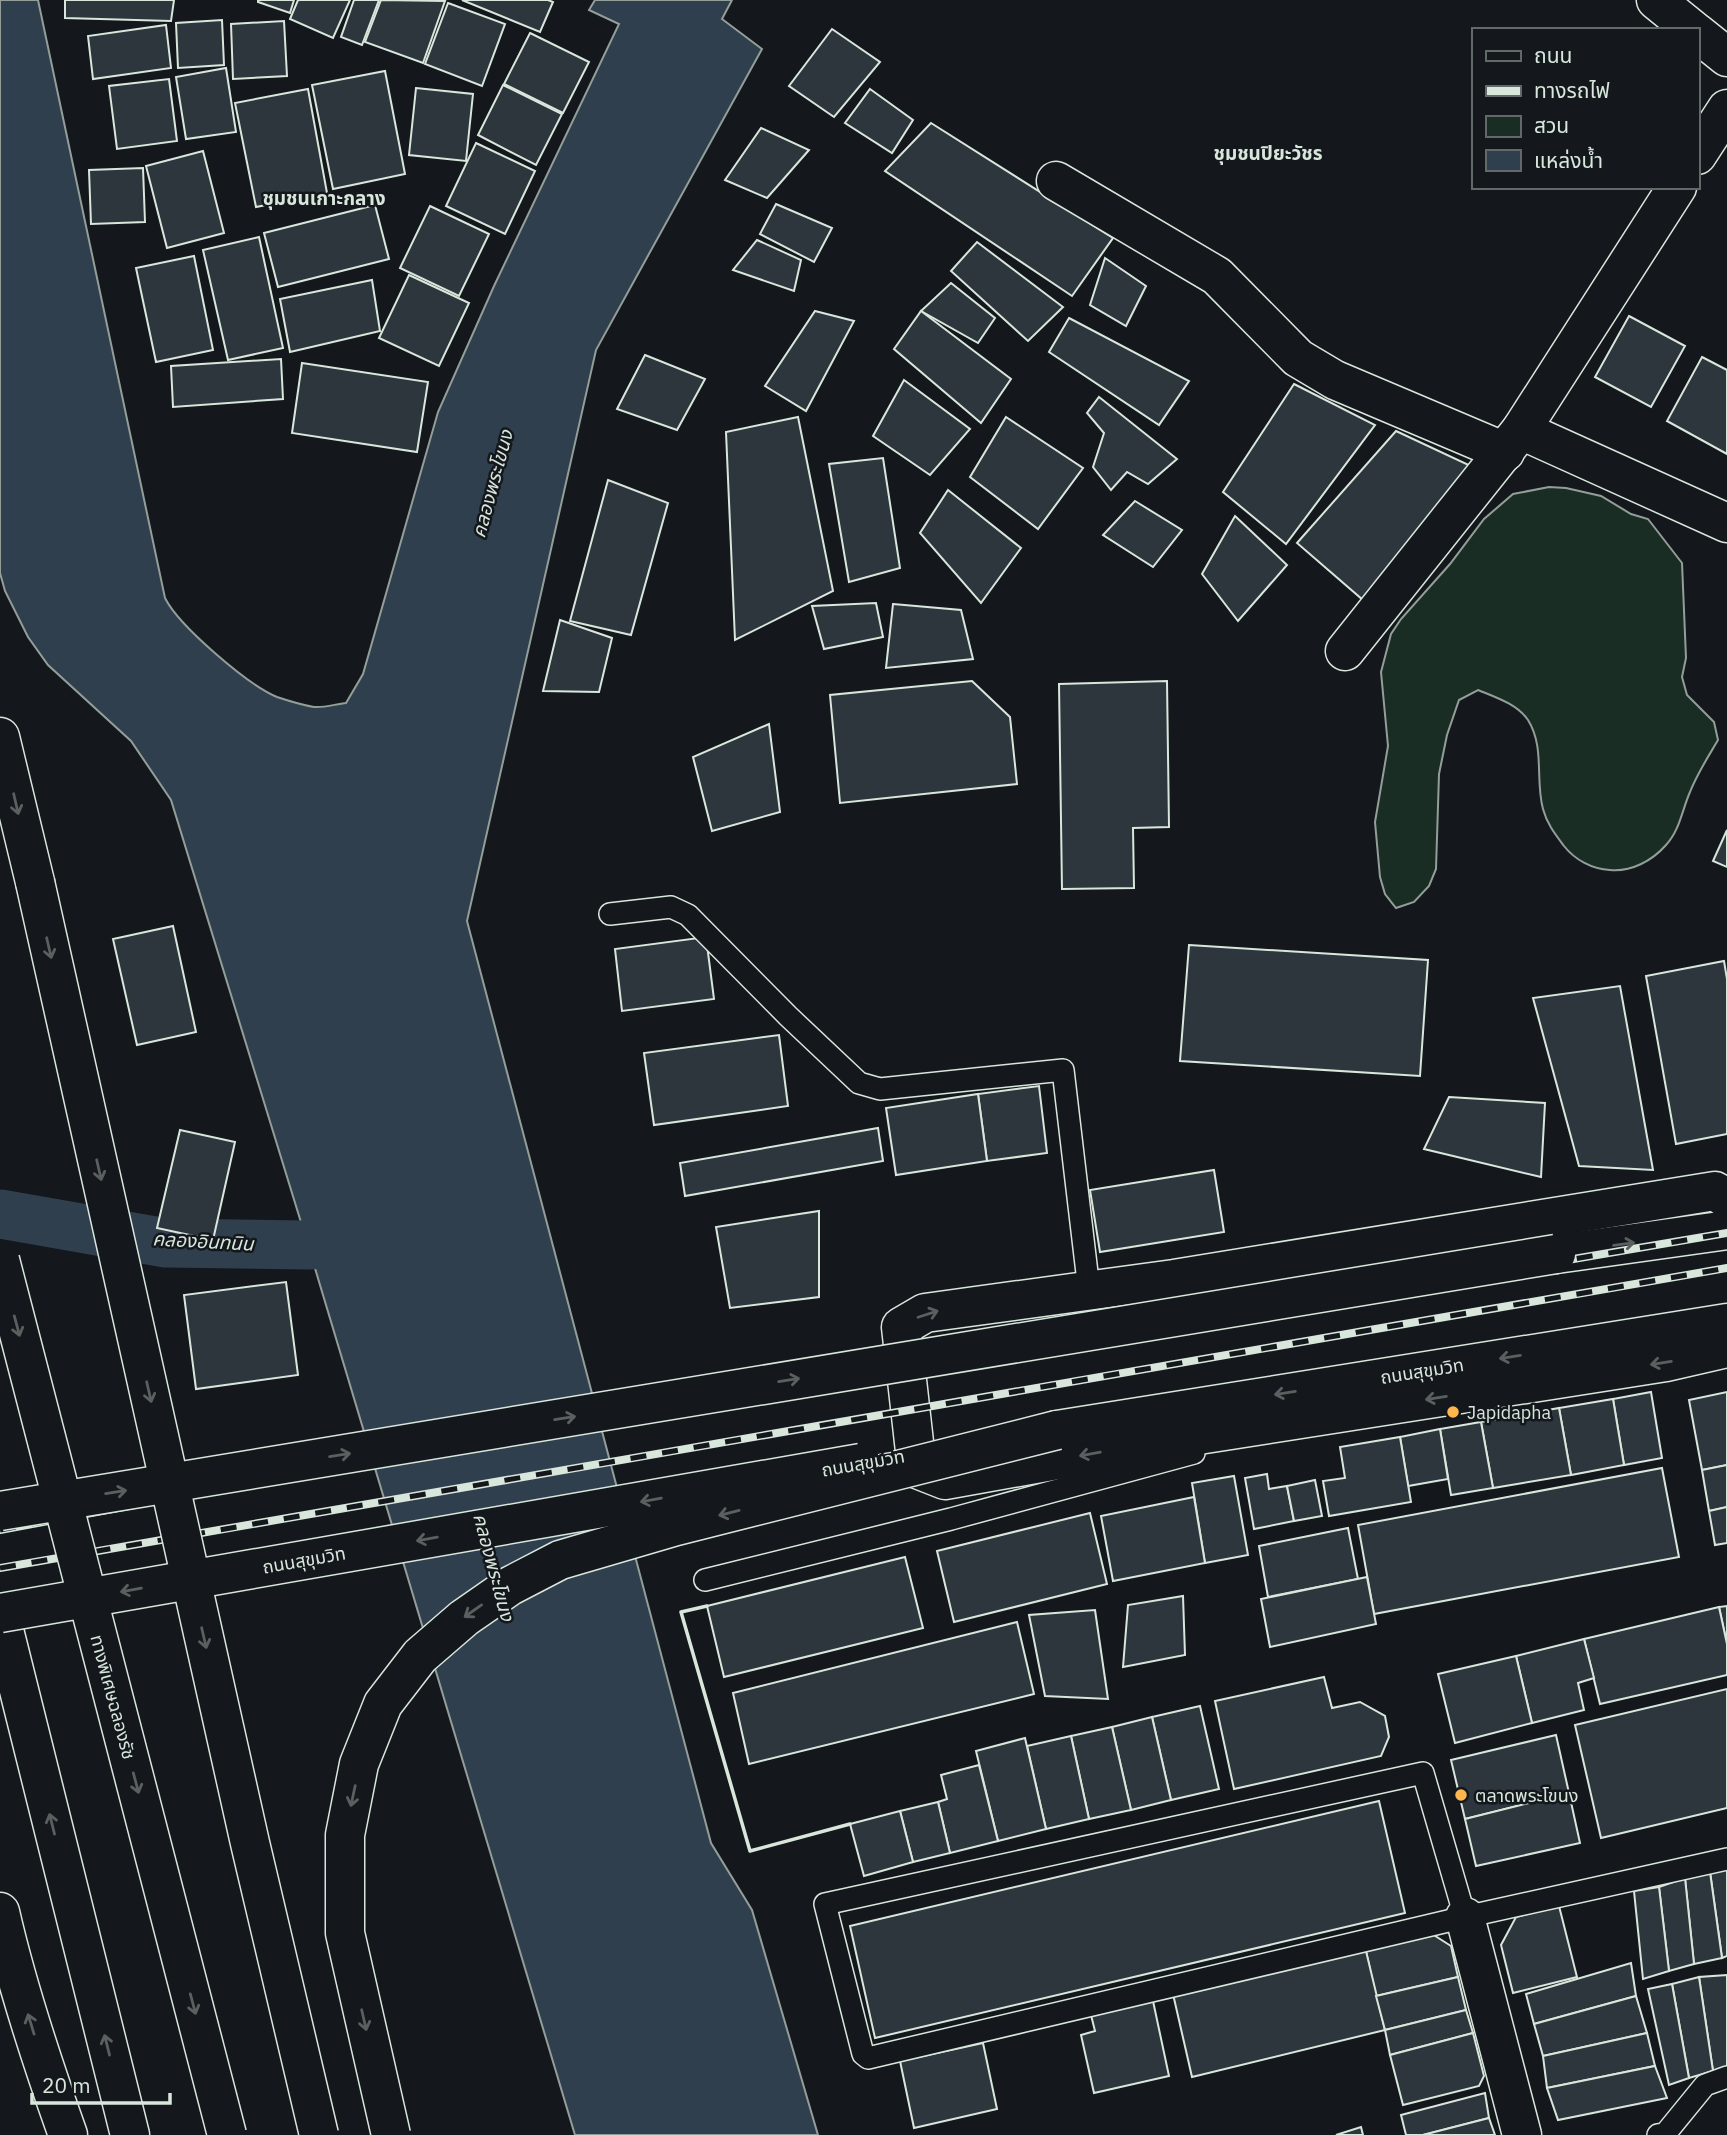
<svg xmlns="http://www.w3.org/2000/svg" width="1727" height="2135" viewBox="0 0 1727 2135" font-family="'IBM Plex Sans','Noto Sans Thai',sans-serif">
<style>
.green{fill:#1a2d24;stroke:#939e99;stroke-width:2}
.water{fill:#2f3f4d;stroke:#939e99;stroke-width:2}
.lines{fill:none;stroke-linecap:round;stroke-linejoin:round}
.canal{stroke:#2f3f4d;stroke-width:49}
.building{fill:#2c363c;stroke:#d8e6dc;stroke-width:2}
.service-casing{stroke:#d8e6dc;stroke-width:24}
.minor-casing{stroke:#d8e6dc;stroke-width:41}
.primary-casing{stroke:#d8e6dc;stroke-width:41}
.motorway-casing{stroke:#d8e6dc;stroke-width:41}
.service{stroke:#14181c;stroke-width:21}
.minor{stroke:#14181c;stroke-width:38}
.primary{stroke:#14181c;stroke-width:38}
.motorway{stroke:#14181c;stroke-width:38}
.rail-casing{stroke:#d8e6dc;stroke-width:8}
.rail{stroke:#14181c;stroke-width:5;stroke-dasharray:16;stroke-linecap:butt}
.primary-bridge-casing{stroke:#d8e6dc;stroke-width:41;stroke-linecap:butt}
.motorway-bridge-casing{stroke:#d8e6dc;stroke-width:41;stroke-linecap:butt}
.primary-bridge{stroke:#14181c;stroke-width:38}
.motorway-bridge{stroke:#14181c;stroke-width:38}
.wall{stroke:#d8e6dc;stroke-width:3.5}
.oneway{stroke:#59605f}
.poi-dot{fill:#ffb74d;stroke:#14181c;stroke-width:2.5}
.labels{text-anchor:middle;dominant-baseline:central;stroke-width:5;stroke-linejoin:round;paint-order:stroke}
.street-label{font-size:18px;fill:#d8e6dc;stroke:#14181c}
.poi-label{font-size:18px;fill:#d8e6dc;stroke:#14181c;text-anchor:start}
.neighbourhood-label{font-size:19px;font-weight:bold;fill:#d8e6dc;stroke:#14181c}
.water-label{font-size:19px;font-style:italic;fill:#d8e6dc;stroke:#14181c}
</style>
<rect width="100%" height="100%" fill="#14181c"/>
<path class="green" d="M1549 487 1566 488 1601 496 1631 514 1648 519 1682 563 1686 658 1682 677 1687 695 1714 722 1718 740C1708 757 1697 774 1690 792 1682 810 1680 830 1666 845 1652 861 1631 872 1610 870 1592 869 1575 860 1564 846 1555 834 1547 824 1543 809 1535 780 1545 747 1528 720 1517 704 1495 697 1478 690L1459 700 1447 735 1439 774 1436 869 1429 886 1414 902 1396 908 1385 894 1380 877 1375 822 1388 746 1381 672 1391 634 1401 619 1450 564 1484 519 1513 494Z"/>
<path class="water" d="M0 0H38L165 598C179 626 248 685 277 697 289 701 302 705 314 707 324 708 336 704 346 703L363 674 438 412 494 286 619 24 589 10 595 0H732L722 19 762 49 596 350 467 921 711 1843 752 1910 818 2135H575L308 1245 171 800 131 741 48 665 28 637 5 591 0 573Z"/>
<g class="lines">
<polyline class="canal" points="0,1214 166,1243 308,1245 374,1241"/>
</g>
<g class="building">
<polygon points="65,0 174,0 171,21 65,18"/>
<polygon points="258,0 294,0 290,13 258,2"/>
<polygon points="298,0 350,0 333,38 290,19"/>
<polygon points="354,0 379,0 362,45 341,37"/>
<polygon points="381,0 445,1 423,63 365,42"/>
<polygon points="462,0 548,0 553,2 540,32"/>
<polygon points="448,3 505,24 482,86 425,64"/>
<polygon points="222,20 224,65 178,68 176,23"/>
<polygon points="284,21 287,76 233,79 231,24"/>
<polygon points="166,25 171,68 93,79 88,36"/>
<polygon points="832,29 880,62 834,117 789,86"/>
<polygon points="530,33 589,62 563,113 504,84"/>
<polygon points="226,68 236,132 186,139 176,77"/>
<polygon points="385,71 405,174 333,189 312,85"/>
<polygon points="169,79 177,141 117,149 109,86"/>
<polygon points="503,85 562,114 536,165 478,135"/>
<polygon points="416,88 473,94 466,161 409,155"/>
<polygon points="308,89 327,193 256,207 235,103"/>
<polygon points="870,89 913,120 892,153 845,123"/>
<polygon points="931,123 1113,238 1072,296 885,171"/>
<polygon points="761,128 809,150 767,198 725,180"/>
<polygon points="476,143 535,171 505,234 446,206"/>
<polygon points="203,151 224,233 167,248 146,166"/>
<polygon points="143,168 145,222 91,224 89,170"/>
<polygon points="776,204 832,228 814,262 760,234"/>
<polygon points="375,205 389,259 278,287 264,233"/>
<polygon points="430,206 489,234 459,296 400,268"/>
<polygon points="259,237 283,348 228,360 203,250"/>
<polygon points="757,240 801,260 794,291 733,270"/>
<polygon points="977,242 1063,307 1028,341 951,271"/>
<polygon points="194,256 213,350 156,362 136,268"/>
<polygon points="1105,258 1146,286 1126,326 1090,305"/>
<polygon points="409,275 469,303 439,366 379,338"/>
<polygon points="372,280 380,331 290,352 280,299"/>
<polygon points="951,283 995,318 978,343 921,311"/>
<polygon points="815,311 854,321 806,411 765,386"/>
<polygon points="921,311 1011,379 981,423 894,349"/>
<polygon points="1629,316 1685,346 1651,407 1595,377"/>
<polygon points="1069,318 1189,381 1159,425 1049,352"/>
<polygon points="645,355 705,379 677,430 617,409"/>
<polygon points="1702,357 1727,370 1727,454 1667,421"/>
<polygon points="281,359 283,399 173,407 171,366"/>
<polygon points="302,363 428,382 417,452 292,433"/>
<polygon points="904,380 970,429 930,475 873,436"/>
<polygon points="1294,384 1375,425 1286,544 1223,492"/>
<polygon points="1099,397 1177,459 1148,484 1127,472 1111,490 1093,467 1104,433 1087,413"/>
<polygon points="798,417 833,591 735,640 726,432"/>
<polygon points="1006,417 1083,468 1038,529 970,477"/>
<polygon points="1396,431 1473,467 1363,600 1297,543"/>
<polygon points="883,458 900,568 849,582 829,464"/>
<polygon points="608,480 668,503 631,635 570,621"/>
<polygon points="948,490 1021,548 981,603 920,533"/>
<polygon points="1135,501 1182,530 1153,567 1103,535"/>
<polygon points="1235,516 1287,565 1238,621 1202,574"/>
<polygon points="876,603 883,637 824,649 812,606"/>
<polygon points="893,604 961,610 973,659 886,668"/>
<polygon points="560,620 612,638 599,692 543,691"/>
<polygon points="972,681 1010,717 1017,784 840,803 830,695"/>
<polygon points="1167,681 1169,827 1133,828 1134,888 1062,889 1059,684"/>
<polygon points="769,724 780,812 712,831 693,757"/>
<polygon points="1727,830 1727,867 1713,861"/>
<polygon points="173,926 196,1032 137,1045 113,939"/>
<polygon points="706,937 714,999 622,1011 615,949"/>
<polygon points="1189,945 1428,960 1420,1076 1180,1061"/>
<polygon points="1724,961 1727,979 1727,1134 1676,1144 1646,976"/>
<polygon points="1620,986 1653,1170 1579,1166 1533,998"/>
<polygon points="779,1035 788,1106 654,1125 644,1053"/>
<polygon points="1039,1086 1047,1153 987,1161 978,1094"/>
<polygon points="978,1094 987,1161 896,1175 886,1108"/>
<polygon points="1449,1097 1545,1103 1541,1177 1424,1149"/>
<polygon points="878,1128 883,1161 685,1196 680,1163"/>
<polygon points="180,1130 235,1142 213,1240 157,1228"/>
<polygon points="1214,1170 1224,1232 1100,1252 1090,1190"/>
<polygon points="819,1211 819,1297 730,1308 716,1227"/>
<polygon points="286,1282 298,1375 196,1389 184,1295"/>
<polygon points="1651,1392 1662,1458 1624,1465 1613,1399"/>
<polygon points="1727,1392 1727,1465 1702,1470 1689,1400"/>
<polygon points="1613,1399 1624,1465 1571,1475 1559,1408"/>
<polygon points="1559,1408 1571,1475 1493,1488 1481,1422"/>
<polygon points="1481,1422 1493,1488 1451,1495 1440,1429"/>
<polygon points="1440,1429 1448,1479 1408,1486 1400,1437"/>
<polygon points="1400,1437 1411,1502 1329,1516 1323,1481 1345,1478 1340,1447"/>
<polygon points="1727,1465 1727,1507 1709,1511 1702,1470"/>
<polygon points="1662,1468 1679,1557 1374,1614 1358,1525"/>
<polygon points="1267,1474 1269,1489 1287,1486 1294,1521 1254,1529 1245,1478"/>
<polygon points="1234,1476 1248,1555 1205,1563 1192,1483"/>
<polygon points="1315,1480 1322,1516 1294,1521 1287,1486"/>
<polygon points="1194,1497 1205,1563 1113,1581 1101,1516"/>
<polygon points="1727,1507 1727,1543 1715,1545 1709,1511"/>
<polygon points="1090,1513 1107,1584 954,1622 937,1551"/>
<polygon points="1348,1528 1358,1579 1268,1597 1259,1546"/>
<polygon points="905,1557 923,1628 724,1677 707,1606"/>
<polygon points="1367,1577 1376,1624 1270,1647 1261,1599"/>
<polygon points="1183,1596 1185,1655 1123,1667 1128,1605"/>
<polygon points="1727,1606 1727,1644 1719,1607"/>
<polygon points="1719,1607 1727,1644 1727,1675 1600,1704 1584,1639"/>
<polygon points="1095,1610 1108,1699 1045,1696 1029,1615"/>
<polygon points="1017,1622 1034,1694 749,1764 733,1693"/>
<polygon points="1584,1639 1594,1678 1578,1683 1584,1710 1532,1723 1516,1656"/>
<polygon points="1516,1656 1532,1723 1455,1743 1438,1674"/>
<polygon points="1324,1677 1332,1708 1360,1702 1385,1716 1389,1737 1381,1756 1234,1789 1215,1701"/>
<polygon points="1727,1689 1727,1808 1601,1838 1575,1725"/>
<polygon points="1200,1706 1219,1789 1171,1800 1152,1717"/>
<polygon points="1152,1717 1171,1800 1131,1810 1112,1727"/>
<polygon points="1112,1727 1131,1810 1089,1819 1071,1736"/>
<polygon points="1556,1735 1569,1793 1465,1819 1451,1760"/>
<polygon points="1071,1736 1089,1819 1046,1829 1027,1746"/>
<polygon points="1025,1738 1046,1829 998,1841 976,1751"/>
<polygon points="979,1765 998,1841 950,1853 938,1802 947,1799 941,1775"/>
<polygon points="1569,1793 1580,1843 1476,1866 1465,1819"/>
<polygon points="1379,1801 1405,1913 875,2038 850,1926"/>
<polygon points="938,1802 950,1853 913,1862 900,1811"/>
<polygon points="900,1811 913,1862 864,1876 850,1824"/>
<polygon points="1727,1869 1727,1956 1722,1958 1710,1872"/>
<polygon points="1710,1872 1722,1958 1694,1964 1685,1878"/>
<polygon points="1685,1878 1694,1964 1669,1971 1659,1887"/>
<polygon points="1659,1887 1669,1971 1643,1979 1634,1891"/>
<polygon points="1559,1906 1577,1977 1513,1993 1501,1945 1516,1917"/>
<polygon points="1429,1932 1451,1946 1458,1977 1376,1996 1365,1947"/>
<polygon points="1365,1947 1385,2030 1192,2077 1173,1994"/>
<polygon points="1631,1963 1636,1996 1534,2024 1526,1994"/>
<polygon points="1727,1975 1727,2070 1713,2071 1699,1977"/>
<polygon points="1458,1977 1466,2010 1385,2030 1376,1996"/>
<polygon points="1699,1977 1713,2071 1689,2078 1672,1984"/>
<polygon points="1672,1984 1689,2078 1669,2085 1648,1989"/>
<polygon points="1636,1996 1647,2033 1543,2056 1534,2024"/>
<polygon points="1153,2001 1169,2076 1094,2093 1081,2035 1095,2031 1091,2015"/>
<polygon points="1466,2010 1473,2033 1390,2055 1385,2030"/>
<polygon points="1473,2033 1484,2076 1479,2086 1403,2105 1390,2055"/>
<polygon points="1647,2033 1655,2066 1547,2088 1543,2056"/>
<polygon points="983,2043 997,2109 914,2128 900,2061"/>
<polygon points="1655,2066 1667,2098 1558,2120 1547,2088"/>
<polygon points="1485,2093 1489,2118 1423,2135 1406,2135 1401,2115"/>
<polygon points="1489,2118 1495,2135 1423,2135"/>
<polygon points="1361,2127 1363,2135 1336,2135"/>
</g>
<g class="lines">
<defs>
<g id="service">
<polyline points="610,914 671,907 688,915 788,1016 859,1083 880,1089 1063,1070 1089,1290"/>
<polyline points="705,1580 951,1519 1194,1453"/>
<polygon points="1423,1773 1465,1917 868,2058 863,2054 825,1904"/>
<polyline points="1465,1917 1727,1859"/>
<polyline points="1658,2135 1665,2134 1705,2085 1727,2077"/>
</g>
<g id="minor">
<polyline points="1656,0 1693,30"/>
<polyline points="1697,33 1727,57"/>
<polyline points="1697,155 1727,109"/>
<polyline points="1056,181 1217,276 1298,358 1335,380 1505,452"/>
<polyline points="1521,430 1727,523"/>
<polyline points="1345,651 1521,430 1677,187"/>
<polyline points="1465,1917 1522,2135"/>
</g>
<g id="primary">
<polyline points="1727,1199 1715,1191 1174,1279 925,1313 901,1327 917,1469 945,1480 1198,1435 1666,1362 1727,1348"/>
<polyline points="1556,1254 1727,1230"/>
<polyline points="1057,1430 1727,1323"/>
</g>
<g id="motorway">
<polyline points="0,737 35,882"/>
<polyline points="0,1614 130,2135"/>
<path d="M0 1912C17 1987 42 2062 68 2135"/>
</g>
</defs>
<use href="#service" class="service-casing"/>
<use href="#minor" class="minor-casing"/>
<use href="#primary" class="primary-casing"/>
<use href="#motorway" class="motorway-casing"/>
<use href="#service" class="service"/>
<use href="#minor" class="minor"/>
<use href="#primary" class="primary"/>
<use href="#motorway" class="motorway"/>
<defs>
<g id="rail">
<polyline points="0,1530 264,1481 1727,1233"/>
<polyline points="0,1568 1727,1268"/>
</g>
</defs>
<use href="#rail" class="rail-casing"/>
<use href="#rail" class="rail"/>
<defs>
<g id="primary-bridge">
<polyline points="0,1511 1556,1254"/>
<polyline points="0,1613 861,1463"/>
</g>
<g id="motorway-bridge">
<polyline points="35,882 250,1843 319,2135"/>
<polyline points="0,1260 227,2135"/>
<polyline points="391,2135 345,1933 345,1835 359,1764 383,1704 420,1656 464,1618 510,1586 560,1560 676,1526 1057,1430"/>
</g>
</defs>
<use href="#primary-bridge" class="primary-bridge-casing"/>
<use href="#motorway-bridge" class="motorway-bridge-casing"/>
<use href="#primary-bridge" class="primary-bridge"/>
<use href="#motorway-bridge" class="motorway-bridge"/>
<polyline class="wall" points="707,1606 681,1612 750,1851 850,1824"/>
</g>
<defs><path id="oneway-shaft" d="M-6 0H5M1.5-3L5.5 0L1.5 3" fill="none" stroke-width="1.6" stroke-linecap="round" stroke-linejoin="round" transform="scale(1.75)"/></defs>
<g class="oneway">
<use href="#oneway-shaft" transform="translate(16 804) rotate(77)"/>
<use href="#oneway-shaft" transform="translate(49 948) rotate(77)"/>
<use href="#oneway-shaft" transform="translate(99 1170) rotate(77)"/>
<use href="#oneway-shaft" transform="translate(1624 1244) rotate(-8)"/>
<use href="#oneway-shaft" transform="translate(928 1314) rotate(-18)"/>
<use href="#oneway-shaft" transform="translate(17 1326) rotate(75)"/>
<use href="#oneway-shaft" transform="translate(1510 1357) rotate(171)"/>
<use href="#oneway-shaft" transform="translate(1661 1363) rotate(171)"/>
<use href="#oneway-shaft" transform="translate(789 1380) rotate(-9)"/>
<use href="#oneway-shaft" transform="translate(149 1392) rotate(77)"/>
<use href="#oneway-shaft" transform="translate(1285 1393) rotate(171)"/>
<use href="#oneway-shaft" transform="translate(1436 1398) rotate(171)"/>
<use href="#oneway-shaft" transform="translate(565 1418) rotate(-9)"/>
<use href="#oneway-shaft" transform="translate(1090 1454) rotate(170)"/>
<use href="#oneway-shaft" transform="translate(340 1455) rotate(-9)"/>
<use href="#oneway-shaft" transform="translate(116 1492) rotate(-9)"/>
<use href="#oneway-shaft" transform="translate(651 1500) rotate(170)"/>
<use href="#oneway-shaft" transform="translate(729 1513) rotate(166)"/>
<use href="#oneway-shaft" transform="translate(427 1539) rotate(170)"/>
<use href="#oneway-shaft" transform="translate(131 1590) rotate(170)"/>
<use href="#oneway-shaft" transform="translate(473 1611) rotate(145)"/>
<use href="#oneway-shaft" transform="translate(204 1638) rotate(77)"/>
<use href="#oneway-shaft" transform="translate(136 1783) rotate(75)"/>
<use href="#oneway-shaft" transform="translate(353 1796) rotate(102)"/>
<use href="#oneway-shaft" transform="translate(52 1824) rotate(-104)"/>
<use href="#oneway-shaft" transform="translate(193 2004) rotate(75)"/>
<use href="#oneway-shaft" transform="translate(364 2020) rotate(77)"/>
<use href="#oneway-shaft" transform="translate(31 2024) rotate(-107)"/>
<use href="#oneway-shaft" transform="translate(107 2045) rotate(-104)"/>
</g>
<g class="poi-dot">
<circle cx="1453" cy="1412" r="7"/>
<circle cx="1461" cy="1795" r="7"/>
</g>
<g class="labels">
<g class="street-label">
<text transform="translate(1422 1371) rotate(-9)">ถนนสุขุมวิท</text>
<text transform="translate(863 1463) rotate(-10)">ถนนสุขุมวิท</text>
<text transform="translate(304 1560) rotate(-10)">ถนนสุขุมวิท</text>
<text transform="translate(113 1697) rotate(75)">ทางพิเศษฉลองรัช</text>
</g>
<g class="poi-label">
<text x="1467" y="1412">Japidapha</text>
<text x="1475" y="1795">ตลาดพระโขนง</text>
</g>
<g class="neighbourhood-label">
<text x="1268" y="153">ชุมชนปิยะวัชร</text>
<text x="324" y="198">ชุมชนเกาะกลาง</text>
</g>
<g class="water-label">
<text transform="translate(492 484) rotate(-75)">คลองพระโขนง</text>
<text transform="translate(203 1241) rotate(3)">คลองอินทนิน</text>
<text transform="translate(494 1567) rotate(75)">คลองพระโขนง</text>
</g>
</g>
<rect x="1472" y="28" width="228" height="161" fill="#14181c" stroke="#626a69" stroke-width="2"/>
<rect x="1486" y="51" width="35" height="10" fill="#14181c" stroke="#626a69" stroke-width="2"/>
<text x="1534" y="63" font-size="21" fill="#d8e6dc">ถนน</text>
<rect x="1486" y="86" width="35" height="10" fill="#d8e6dc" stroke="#626a69" stroke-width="2"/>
<text x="1534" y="98" font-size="21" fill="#d8e6dc">ทางรถไฟ</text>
<rect x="1486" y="116" width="35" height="21" fill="#1a2d24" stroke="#626a69" stroke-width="2"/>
<text x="1534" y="133" font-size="21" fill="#d8e6dc">สวน</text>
<rect x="1486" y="150" width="35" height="21" fill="#2f3f4d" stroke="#626a69" stroke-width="2"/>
<text x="1534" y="168" font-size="21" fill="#d8e6dc">แหล่งน้ำ</text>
<path d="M32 2093v10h138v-10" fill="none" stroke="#d8e6dc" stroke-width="3.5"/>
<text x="42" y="2093" font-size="21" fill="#d8e6dc" stroke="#14181c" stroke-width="5" paint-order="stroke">20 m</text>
</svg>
